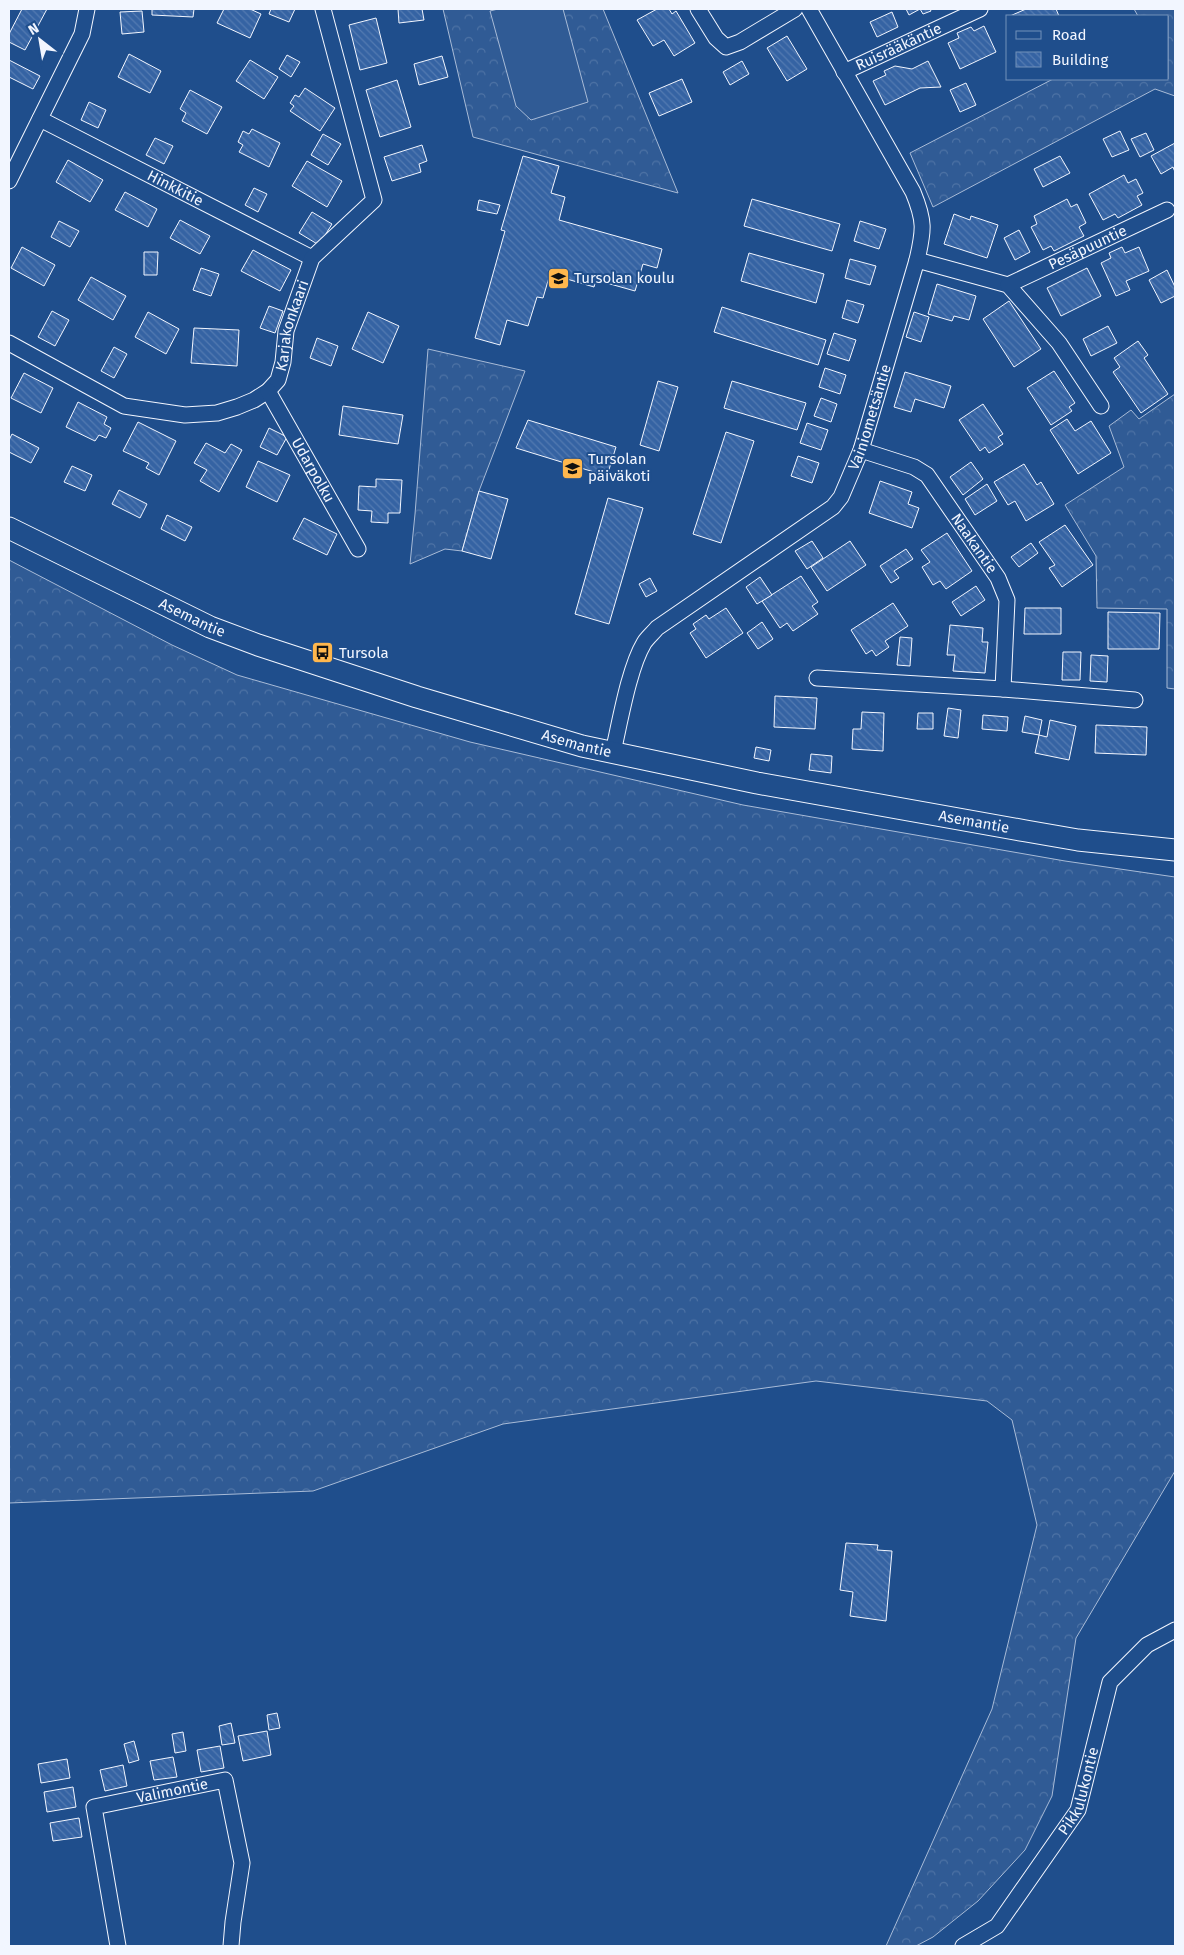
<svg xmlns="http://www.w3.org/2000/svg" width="1184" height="1955" viewBox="0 0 1184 1955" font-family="'Fira Sans',sans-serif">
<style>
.forest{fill:url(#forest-crowns);stroke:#a8bbd7}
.garden{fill:#305b95;stroke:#a8bbd7}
.building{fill:url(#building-back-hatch);stroke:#f2f6ff}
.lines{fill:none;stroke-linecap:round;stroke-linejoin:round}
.street-casing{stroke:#f2f6ff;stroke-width:17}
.secondary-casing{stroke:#f2f6ff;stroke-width:23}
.street{stroke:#1f4e8c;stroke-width:15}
.secondary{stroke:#1f4e8c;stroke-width:21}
.labels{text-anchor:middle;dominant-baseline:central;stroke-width:4;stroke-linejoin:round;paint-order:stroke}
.street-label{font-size:15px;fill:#f2f6ff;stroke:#1f4e8c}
.poi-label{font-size:15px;fill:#f2f6ff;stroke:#1f4e8c;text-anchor:start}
</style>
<defs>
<pattern id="forest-crowns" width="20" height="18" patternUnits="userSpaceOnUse" patternTransform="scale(1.25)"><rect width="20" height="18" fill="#305b95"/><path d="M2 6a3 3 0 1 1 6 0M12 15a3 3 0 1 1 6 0" fill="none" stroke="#4e73a5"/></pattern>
<pattern id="building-back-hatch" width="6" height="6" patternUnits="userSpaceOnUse" patternTransform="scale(1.25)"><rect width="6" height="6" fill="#3563a3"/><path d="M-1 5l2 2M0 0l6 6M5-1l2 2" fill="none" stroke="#537ab1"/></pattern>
</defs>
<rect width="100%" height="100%" fill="#1f4e8c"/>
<g class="forest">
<polygon points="443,9 603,9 678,193 473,137"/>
<polygon points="1134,9 1175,9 1175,96 1155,89 933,207 910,153 1053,79 1168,79 1168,16 1138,16"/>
<polygon points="428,349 525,371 479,491 462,551 445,549 410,564 415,514"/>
<polygon points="1175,394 1175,689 1167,688 1167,609 1097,608 1096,556 1065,505 1124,467 1109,426 1131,410 1139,419"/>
<polygon points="9,560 172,645 237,675 470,742 743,805 1065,861 1175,877 1175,1471 1076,1638 1052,1796 1025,1850 978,1901 933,1937 916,1946 886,1946 992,1709 1037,1525 1012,1420 987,1401 816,1381 503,1424 313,1491 9,1503"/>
</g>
<polygon class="garden" points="498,9 563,9 588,102 531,120 516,106 490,11"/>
<g class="building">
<polygon points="22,9 47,9 25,50 9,42 9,34"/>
<polygon points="152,9 194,9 193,17 152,15"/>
<polygon points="224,9 250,9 261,14 250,38 217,23"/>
<polygon points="271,9 295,9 289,22 269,14"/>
<polygon points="398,9 422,9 424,20 399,23"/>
<polygon points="657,9 669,9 672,14 676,11 695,43 674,56 664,40 653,46 637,20"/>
<polygon points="906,9 930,9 931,11 923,14 920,9 909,15"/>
<polygon points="1026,9 1056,9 1059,16 1010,16"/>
<polygon points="142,11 144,32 122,34 120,12"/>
<polygon points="892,12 898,27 877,37 870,22"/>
<polygon points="376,18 387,63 360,70 349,25"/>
<polygon points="984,26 996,52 960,69 948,43 959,38 957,33 971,27 974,31"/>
<polygon points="787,36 807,69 787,81 767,48"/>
<polygon points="129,54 161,71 150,93 118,77"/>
<polygon points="287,55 300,62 291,77 279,69"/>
<polygon points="442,56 448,77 419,85 414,64"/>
<polygon points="9,60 40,76 33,89 9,77"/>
<polygon points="250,60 278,77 264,99 236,81"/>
<polygon points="742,61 749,74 730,85 723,72"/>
<polygon points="928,61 941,87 920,88 885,105 873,81 886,75 884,71 895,66 912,69"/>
<polygon points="682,79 692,102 659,116 649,93"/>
<polygon points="397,80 411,127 380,137 366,90"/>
<polygon points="966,83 976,105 960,112 950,90"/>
<polygon points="305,88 335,108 320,131 290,111 294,106 290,103 295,95 299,97"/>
<polygon points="190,90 222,107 207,134 182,121 186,113 180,109"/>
<polygon points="89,102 106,110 98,128 81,120"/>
<polygon points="252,129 280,143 269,167 239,152 243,145 238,142 243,131 249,134"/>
<polygon points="1120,131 1129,150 1112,157 1103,139"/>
<polygon points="1146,133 1154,150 1140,157 1131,139"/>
<polygon points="323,134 341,144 328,165 311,155"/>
<polygon points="155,138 173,146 164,164 146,155"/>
<polygon points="1175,143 1175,172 1173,167 1161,174 1151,156"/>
<polygon points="422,145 427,161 419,164 421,172 392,181 384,157"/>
<polygon points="523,156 559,166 551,193 565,197 559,220 662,249 657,268 643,264 635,291 596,280 594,287 550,274 543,298 537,297 528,326 507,320 500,345 475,338 505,231 501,230"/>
<polygon points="1060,156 1070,173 1043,187 1034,169"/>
<polygon points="68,160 103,180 90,202 56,182"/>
<polygon points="307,161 342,181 327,207 292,186"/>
<polygon points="1124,175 1128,183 1136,179 1143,193 1137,196 1142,205 1118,218 1115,214 1103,220 1089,194"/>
<polygon points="254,188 267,194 258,212 245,205"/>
<polygon points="125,192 157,209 148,227 115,210"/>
<polygon points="752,199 840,224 832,251 744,226"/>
<polygon points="1067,199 1071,207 1077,204 1086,223 1079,227 1084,236 1054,251 1051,246 1043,250 1031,227 1037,224 1034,216"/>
<polygon points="479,200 500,205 497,214 477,210"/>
<polygon points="312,212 332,224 319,245 299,233"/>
<polygon points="954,214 970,220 971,216 998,225 987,258 944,244"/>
<polygon points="180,220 210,236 200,254 170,238"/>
<polygon points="59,221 79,231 70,247 51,237"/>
<polygon points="860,221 886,229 879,249 854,241"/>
<polygon points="1019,230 1030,252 1015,260 1004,238"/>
<polygon points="22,247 55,265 44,286 11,268"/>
<polygon points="1122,247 1125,253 1139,247 1149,271 1126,281 1130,290 1116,296 1101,263 1111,258 1109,253"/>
<polygon points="253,250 291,270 280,291 241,271"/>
<polygon points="144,252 158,252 157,275 144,275"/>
<polygon points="749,253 824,274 816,303 741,281"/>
<polygon points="850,259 876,266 870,285 845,278"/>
<polygon points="201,268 219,274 211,296 193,290"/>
<polygon points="1087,268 1101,296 1061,316 1047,288"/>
<polygon points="1167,270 1175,287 1175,296 1161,303 1149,280"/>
<polygon points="91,277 126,296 113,320 78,300"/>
<polygon points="937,284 976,296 969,320 954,316 952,321 928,314"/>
<polygon points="847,300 864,305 858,323 842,318"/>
<polygon points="1009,301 1041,349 1014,367 983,319"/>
<polygon points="269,306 283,311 275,333 260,328"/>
<polygon points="722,307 826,340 818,365 714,332"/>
<polygon points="52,311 69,320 55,346 38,337"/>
<polygon points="148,312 179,329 166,354 135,337"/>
<polygon points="368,312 399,326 383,363 352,349"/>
<polygon points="914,312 929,317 921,342 906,337"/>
<polygon points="1108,326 1117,343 1091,356 1083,339"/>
<polygon points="194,328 239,330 237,366 191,363"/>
<polygon points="834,333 856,340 849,361 827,354"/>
<polygon points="317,338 338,346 331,366 310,358"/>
<polygon points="1138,341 1148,355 1144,358 1168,394 1141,413 1113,372 1120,367 1114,358"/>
<polygon points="114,347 127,354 114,378 101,371"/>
<polygon points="825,368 846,375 840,394 819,387"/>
<polygon points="1054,371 1075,403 1069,407 1072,411 1051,425 1027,388"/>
<polygon points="905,372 951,386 944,408 915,399 911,412 894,407"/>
<polygon points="24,373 53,388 41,413 11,398"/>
<polygon points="658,381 678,387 659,451 640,445"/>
<polygon points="732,381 806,403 797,430 724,408"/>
<polygon points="821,398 837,404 831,422 814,416"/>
<polygon points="78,402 107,417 104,424 111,428 106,438 99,435 95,441 66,427"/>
<polygon points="983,404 1003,434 998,437 1003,444 989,453 985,447 980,451 959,420"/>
<polygon points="343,406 403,415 398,444 339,435"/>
<polygon points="1067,419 1075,431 1091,421 1111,453 1078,474 1050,430"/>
<polygon points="528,420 616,447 607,476 516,448"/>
<polygon points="138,422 176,441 159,475 146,468 149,463 123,451"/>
<polygon points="807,423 828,430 821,450 800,443"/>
<polygon points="269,428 287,437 277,455 260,447"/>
<polygon points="726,432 754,441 721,543 693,534"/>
<polygon points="12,434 39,448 31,463 9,452 9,440"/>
<polygon points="206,443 225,453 231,444 242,450 219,492 200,481 207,470 194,463"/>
<polygon points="798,456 819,463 812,483 791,476"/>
<polygon points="258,461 290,475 277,502 246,487"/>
<polygon points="971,462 983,479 963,495 950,477"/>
<polygon points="1024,464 1037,485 1041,482 1054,504 1026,521 1015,501 1008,505 994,482"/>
<polygon points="72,466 92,475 85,491 64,482"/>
<polygon points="376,479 402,480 400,513 388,513 388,523 371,522 372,511 358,510 359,486 376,487"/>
<polygon points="880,481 912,492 908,504 919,508 912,528 869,513"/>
<polygon points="987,484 997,501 975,515 965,499"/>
<polygon points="119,490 147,504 140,518 112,504"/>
<polygon points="479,491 508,499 491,559 462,551"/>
<polygon points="608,498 643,508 609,624 575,614"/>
<polygon points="167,515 192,527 185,541 161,529"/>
<polygon points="304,518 337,534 327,555 293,539"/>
<polygon points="1065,525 1093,565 1062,587 1049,568 1055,565 1039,542"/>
<polygon points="947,533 972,571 946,589 940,581 933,585 922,567 930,562 921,550"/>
<polygon points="812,541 823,558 807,569 795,551"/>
<polygon points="850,541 866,565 827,591 811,567"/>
<polygon points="1031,543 1038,553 1019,567 1011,557"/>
<polygon points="906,549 913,559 894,571 899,578 891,583 880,566"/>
<polygon points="801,576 818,602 812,606 818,614 793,631 787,623 780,628 762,601"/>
<polygon points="760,577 772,595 757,604 746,587"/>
<polygon points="650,578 657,591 646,597 639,584"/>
<polygon points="976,586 985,600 961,616 952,602"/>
<polygon points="893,603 908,626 885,641 889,647 876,656 872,650 866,654 851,630"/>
<polygon points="726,608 743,633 706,658 690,633 696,629 693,624 706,615 709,619"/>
<polygon points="1025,608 1061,608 1061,634 1024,634"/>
<polygon points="1108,612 1160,613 1159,649 1108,649"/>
<polygon points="762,622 773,639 758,649 747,633"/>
<polygon points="950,625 983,628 982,642 988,642 985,673 953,671 955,655 947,655"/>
<polygon points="900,637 912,638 910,666 897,665"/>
<polygon points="1063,652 1081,652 1080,680 1062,680"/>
<polygon points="1091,655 1108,656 1107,682 1090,681"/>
<polygon points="775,696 817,698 815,729 774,727"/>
<polygon points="948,708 961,710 958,738 944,736"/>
<polygon points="862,712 884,713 883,751 852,749 853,729 861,729"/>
<polygon points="918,713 933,713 933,729 917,729"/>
<polygon points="983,715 1008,717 1007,731 982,729"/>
<polygon points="1025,716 1042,720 1039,735 1022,732"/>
<polygon points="1050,720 1076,726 1069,760 1035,753 1039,735 1047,737"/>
<polygon points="1096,725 1147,727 1146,755 1095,753"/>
<polygon points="756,747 771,750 769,761 754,758"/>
<polygon points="811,754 832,756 831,773 809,770"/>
<polygon points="846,1543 878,1545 877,1550 892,1551 886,1621 850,1616 853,1592 840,1590"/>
<polygon points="277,1713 280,1728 269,1730 267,1715"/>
<polygon points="231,1723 235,1743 222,1745 219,1726"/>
<polygon points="267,1731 271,1755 243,1761 238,1736"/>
<polygon points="183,1732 186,1751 175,1753 172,1734"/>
<polygon points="134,1741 139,1760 129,1763 124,1744"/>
<polygon points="220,1746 224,1768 201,1772 197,1750"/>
<polygon points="173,1757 177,1777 154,1780 150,1761"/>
<polygon points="67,1759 70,1778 41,1783 38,1764"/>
<polygon points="123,1765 127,1786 105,1791 100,1770"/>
<polygon points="73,1787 76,1807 47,1812 44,1792"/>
<polygon points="79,1818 82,1837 53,1841 50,1823"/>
</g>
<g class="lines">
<defs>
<g id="street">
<polyline points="698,9 716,38 726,47 740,42 795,9"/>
<path id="s1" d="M844 72 980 9"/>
<path id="s2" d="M40 119 312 258"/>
<polyline points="9,181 82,34 87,9"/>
<polyline points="917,260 1008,285 1059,343 1101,406"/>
<path id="s3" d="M1008 285 1167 210"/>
<path id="s4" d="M9 343 124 406 185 415 217 413 237 407 254 400 268 391 278 380 283 362 286 331 312 258 374 200 323 9"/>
<path id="s5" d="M268 391 358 549"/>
<path id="s6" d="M861 450 914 467 927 475 998 578 1007 600 1003 689"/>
<polyline points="817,678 1003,689 1135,700"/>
<path id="s7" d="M613 752C620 722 629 668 644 643 647 638 653 633 657 628L833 507 841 497 861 450 917 260C924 230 925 221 913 192L809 9"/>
<path id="s8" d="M118 1946 94 1807 225 1780 242 1863 233 1922 231 1946"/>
<path id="s9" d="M963 1946 997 1926 1078 1810 1110 1682 1147 1645 1175 1630"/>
</g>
<g id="secondary">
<path id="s10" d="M9 528 210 627 258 645 417 697 582 746 757 783 1026 831 1078 840 1175 850"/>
</g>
</defs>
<use href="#street" class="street-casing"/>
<use href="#secondary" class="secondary-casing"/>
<use href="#street" class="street"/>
<use href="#secondary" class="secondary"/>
</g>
<defs>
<symbol id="school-square" viewBox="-11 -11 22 22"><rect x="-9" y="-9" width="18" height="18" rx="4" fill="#ffb74d" stroke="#1f4e8c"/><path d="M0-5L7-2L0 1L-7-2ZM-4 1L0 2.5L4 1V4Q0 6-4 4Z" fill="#111"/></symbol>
<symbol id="bus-square" viewBox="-11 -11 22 22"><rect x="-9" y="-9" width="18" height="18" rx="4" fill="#ffb74d" stroke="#1f4e8c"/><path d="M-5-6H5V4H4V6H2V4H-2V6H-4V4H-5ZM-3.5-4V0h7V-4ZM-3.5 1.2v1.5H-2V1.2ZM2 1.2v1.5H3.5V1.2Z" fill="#111"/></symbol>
</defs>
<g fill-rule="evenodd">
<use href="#school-square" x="546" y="266" width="25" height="25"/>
<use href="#school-square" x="560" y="456" width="25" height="25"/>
<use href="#bus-square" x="310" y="640" width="25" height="25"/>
</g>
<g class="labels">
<g class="street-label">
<text stroke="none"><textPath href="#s1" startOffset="60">Ruisrääkäntie</textPath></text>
<text stroke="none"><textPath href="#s2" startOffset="152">Hinkkitie</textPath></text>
<text stroke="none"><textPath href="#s3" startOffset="88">Pesäpuuntie</textPath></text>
<text stroke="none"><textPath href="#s4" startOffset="352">Karjakonkaari</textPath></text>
<text stroke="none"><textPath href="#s7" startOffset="445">Vainiometsäntie</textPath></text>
<text stroke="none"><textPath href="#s5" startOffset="91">Udarpolku</textPath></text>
<text stroke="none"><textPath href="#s6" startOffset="154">Naakantie</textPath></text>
<text stroke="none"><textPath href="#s10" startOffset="204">Asemantie</textPath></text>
<text stroke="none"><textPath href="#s10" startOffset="609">Asemantie</textPath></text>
<text stroke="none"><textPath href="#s10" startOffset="1014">Asemantie</textPath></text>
<text stroke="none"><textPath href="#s9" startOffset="199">Pikkulukontie</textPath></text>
<text stroke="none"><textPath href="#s8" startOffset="221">Valimontie</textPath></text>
</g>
<g class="poi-label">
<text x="574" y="278">Tursolan koulu</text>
<text x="588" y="459">Tursolan<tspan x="588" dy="17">päiväkoti</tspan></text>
<text x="339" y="653">Tursola</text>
</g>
</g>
<rect width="1184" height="1955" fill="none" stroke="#f2f6ff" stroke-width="20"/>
<rect x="1006" y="15" width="162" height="65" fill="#1f4e8c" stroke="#7391ba"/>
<rect x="1016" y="31" width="25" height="8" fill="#1f4e8c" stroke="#7391ba"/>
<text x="1052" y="40" font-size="15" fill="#f2f6ff">Road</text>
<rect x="1016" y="52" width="25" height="15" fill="url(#building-back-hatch)" stroke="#7391ba"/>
<text x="1052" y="65" font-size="15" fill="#f2f6ff">Building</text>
<g transform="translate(40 40) rotate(329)" stroke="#1f4e8c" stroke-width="4" paint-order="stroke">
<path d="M0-4L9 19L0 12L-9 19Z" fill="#f2f6ff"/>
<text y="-8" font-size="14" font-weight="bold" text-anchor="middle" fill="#f2f6ff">N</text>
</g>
</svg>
